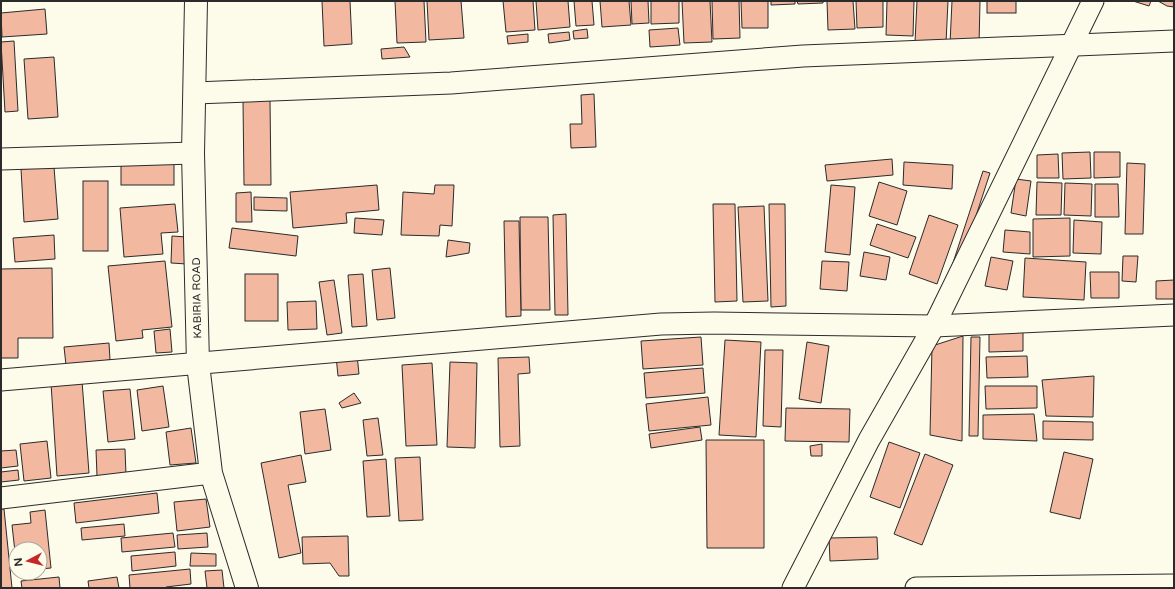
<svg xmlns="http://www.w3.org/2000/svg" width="1175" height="589" viewBox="0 0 1175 589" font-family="'Varela Round',sans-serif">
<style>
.building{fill:#f2b8a0;stroke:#2b2b2b}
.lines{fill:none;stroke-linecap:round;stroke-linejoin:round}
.minor-casing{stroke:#2b2b2b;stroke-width:23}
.secondary-casing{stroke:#2b2b2b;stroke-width:24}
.minor{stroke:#fdfbea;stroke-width:21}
.secondary{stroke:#fdfbea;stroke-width:22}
.labels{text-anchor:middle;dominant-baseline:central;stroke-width:3;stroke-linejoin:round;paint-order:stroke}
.street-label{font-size:11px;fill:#2b2b2b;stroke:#fdfbea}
</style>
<rect width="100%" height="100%" fill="#fdfbea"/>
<g class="building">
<polygon points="322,1 350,1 352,44 324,46"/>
<polygon points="395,1 424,1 426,42 397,43"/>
<polygon points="427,1 461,1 464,38 429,40"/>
<polygon points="503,1 533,1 535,30 506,32"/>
<polygon points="536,1 568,1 570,27 538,30"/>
<polygon points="574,1 592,1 594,25 576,26"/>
<polygon points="600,1 629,1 631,25 602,27"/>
<polygon points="631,1 648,1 649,23 632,24"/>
<polygon points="651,1 679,1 679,23 651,24"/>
<polygon points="682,1 710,1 712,42 684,43"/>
<polygon points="712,1 739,1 740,38 713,39"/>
<polygon points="741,1 768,1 768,28 742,28"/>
<polygon points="771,1 795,1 795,4 771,5"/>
<polygon points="797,1 823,1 823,3 798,4"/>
<polygon points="827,1 853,1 855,29 828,30"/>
<polygon points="856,1 883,1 883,27 857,28"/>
<polygon points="887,1 914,1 913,36 886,35"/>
<polygon points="917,1 948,1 946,43 915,42"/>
<polygon points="952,1 980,1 979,45 950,44"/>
<rect x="987" y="1" width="29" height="12"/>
<polygon points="1133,1 1151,1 1149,6"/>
<polygon points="1158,1 1174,1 1174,7 1167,6"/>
<polygon points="45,9 47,34 2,37 1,13"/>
<polygon points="678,28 680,45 650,47 649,30"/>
<polygon points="587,29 588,38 574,39 573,31"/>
<polygon points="569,32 570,40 549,43 548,34"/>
<polygon points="528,34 528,42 508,44 507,36"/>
<polygon points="14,41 18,111 5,112 1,42"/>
<polygon points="404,47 410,57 382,59 381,49"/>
<polygon points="54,57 58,117 28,119 24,59"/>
<polygon points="594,94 596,147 571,148 570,124 582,124 581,95"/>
<polygon points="243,100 270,100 271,185 244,185"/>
<polygon points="1090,152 1091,178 1063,179 1062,153"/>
<polygon points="1094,152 1120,152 1120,177 1094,178"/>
<polygon points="1058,154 1059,178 1037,178 1037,155"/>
<rect x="121" y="159" width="53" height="26"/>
<polygon points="892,159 893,175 827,181 825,165"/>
<polygon points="904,162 953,165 952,189 903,185"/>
<polygon points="1127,163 1145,164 1143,234 1125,234"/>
<polygon points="54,167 58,219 24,222 21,169"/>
<polygon points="983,171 990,173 957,274 950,272"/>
<polygon points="1016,179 1031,181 1026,216 1011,213"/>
<rect x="83" y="181" width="25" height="70"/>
<polygon points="879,182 907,191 897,225 869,216"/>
<polygon points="1037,182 1062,183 1061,215 1036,215"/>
<polygon points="1065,183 1092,184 1091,216 1064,215"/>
<polygon points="1095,184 1118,184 1119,217 1095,217"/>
<polygon points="377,185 379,210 346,213 347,223 293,228 290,192"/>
<polygon points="435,185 454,185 452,226 440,225 439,236 401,235 403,192 434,194"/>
<polygon points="831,185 855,187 850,255 825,252"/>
<polygon points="251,192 252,222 236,222 236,193"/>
<polygon points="254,197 287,198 287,211 254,210"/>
<polygon points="175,204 178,232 161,233 163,254 124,257 120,208"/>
<polygon points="713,204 735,204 737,301 715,302"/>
<polygon points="769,204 785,204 786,306 771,307"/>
<polygon points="764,206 768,301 743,302 738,207"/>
<polygon points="566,214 568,315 555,315 553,215"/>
<polygon points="929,215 958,225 937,284 909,274"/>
<polygon points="520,217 548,217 550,310 521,310"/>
<polygon points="355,218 384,220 382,235 354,233"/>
<polygon points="1070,218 1070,256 1033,257 1033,219"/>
<polygon points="1074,220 1102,222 1101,254 1073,253"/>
<polygon points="504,221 519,221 521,316 506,317"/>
<polygon points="877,224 916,237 908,258 870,245"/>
<polygon points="232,228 298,236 296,256 229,248"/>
<polygon points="1005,230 1030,232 1030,254 1003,252"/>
<polygon points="54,235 55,259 15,262 13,238"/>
<polygon points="172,236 187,237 187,264 171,263"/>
<polygon points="448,240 470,243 469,253 446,257"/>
<polygon points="864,252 890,257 886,280 860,276"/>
<polygon points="1123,256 1138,256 1136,282 1122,281"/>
<polygon points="991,257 1013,261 1007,290 985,286"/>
<polygon points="1025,258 1086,262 1084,300 1023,297"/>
<polygon points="165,261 172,327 142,330 143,338 116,341 108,266"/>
<polygon points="822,261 849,262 847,291 820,289"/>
<polygon points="52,268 53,338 18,338 18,358 1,358 1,269"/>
<polygon points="390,268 395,318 377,320 372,270"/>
<polygon points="1090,272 1119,272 1119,298 1091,298"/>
<rect x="245" y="274" width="33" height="47"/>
<polygon points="363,274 367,326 352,327 348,275"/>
<polygon points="334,280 342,333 327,335 319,282"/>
<polygon points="1174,280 1174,299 1156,299 1156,281"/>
<polygon points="316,301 317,329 288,330 287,302"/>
<polygon points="170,329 172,352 156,353 154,331"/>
<polygon points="989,332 1023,332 1023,351 989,352"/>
<polygon points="963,336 962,441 930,435 932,346"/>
<polygon points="701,337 703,365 643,369 641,341"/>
<polygon points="971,337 980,337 978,436 969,436"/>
<polygon points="725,340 761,342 756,437 719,435"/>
<polygon points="807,342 829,346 821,403 799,399"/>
<polygon points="109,343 110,360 66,365 64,347"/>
<polygon points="765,350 783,350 781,427 763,426"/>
<polygon points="357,355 359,374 338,376 336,356"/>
<polygon points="1027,356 1028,377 987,378 986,357"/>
<polygon points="529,357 530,373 518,374 520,446 500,447 498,358"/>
<polygon points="450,362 477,363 475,448 447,447"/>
<polygon points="432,363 437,445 406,446 402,365"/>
<polygon points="703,368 705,393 646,398 644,373"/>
<polygon points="1094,376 1093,417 1046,416 1042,380"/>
<polygon points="82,381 89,473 57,476 51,383"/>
<polygon points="163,386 169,427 142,431 137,390"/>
<polygon points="985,386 1037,386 1037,408 986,409"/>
<polygon points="130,389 135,439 108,442 103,391"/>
<polygon points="354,393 361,403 342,408 339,403"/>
<polygon points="708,397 711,425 649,431 646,404"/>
<polygon points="786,408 850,409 849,442 785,441"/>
<polygon points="325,409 331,450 305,454 300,412"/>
<polygon points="1034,414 1037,441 983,439 983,415"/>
<polygon points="378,418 383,455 367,456 363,420"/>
<polygon points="1043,421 1093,422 1093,440 1043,439"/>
<polygon points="700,427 702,440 651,448 649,434"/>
<polygon points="191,428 196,463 170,465 166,432"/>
<polygon points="706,440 764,440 764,548 707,548"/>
<polygon points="47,441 51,478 24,481 20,444"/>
<polygon points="889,442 920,453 900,508 870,497"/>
<polygon points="822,444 822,456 811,456 810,446"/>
<polygon points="125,449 126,475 97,476 96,450"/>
<polygon points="16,450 18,466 1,468 1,451"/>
<polygon points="1064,452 1093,459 1080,519 1050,512"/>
<polygon points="925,454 953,465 922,545 894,534"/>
<polygon points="301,455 306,482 288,485 301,553 279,558 261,463"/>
<polygon points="420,457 423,520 399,521 395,458"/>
<polygon points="386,459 390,516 367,517 363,461"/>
<polygon points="18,470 19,480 1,482 1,472"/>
<polygon points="157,493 159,513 76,523 74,503"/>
<polygon points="206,499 210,527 177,531 174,502"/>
<polygon points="1,509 4,509 12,588 1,588"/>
<polygon points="45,510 51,568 40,569 40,549 16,549 16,561 12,525 31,523 30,512"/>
<polygon points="124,524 125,536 82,540 81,528"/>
<polygon points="173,533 175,547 122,552 121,538"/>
<polygon points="207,533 208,547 178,549 177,535"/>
<polygon points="348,536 349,576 339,576 330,563 303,564 302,537"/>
<polygon points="877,537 878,559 830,561 829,538"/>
<polygon points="175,552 176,566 132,571 131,556"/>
<polygon points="191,553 216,554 216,566 190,566"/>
<polygon points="190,569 191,584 166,587 166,588 130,588 129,575"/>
<polygon points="222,570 224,588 207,588 205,571"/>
<polygon points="59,577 60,588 22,588 21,581"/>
<polygon points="117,577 119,588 89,588 88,581"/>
</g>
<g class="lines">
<defs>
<g id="minor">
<polyline points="195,93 451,83 803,56 1174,41"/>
<polyline points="1,159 193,153"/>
<polyline points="1,380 661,324 714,323 934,326 1174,315"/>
<polyline points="1,498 211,473"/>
<polyline points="793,588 869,440 934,326 1093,1"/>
<polyline points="916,588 1174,585"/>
</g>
<polyline id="secondary" points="196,1 193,153 198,364 211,473 247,588"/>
</defs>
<use href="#minor" class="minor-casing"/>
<use href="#secondary" class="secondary-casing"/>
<use href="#minor" class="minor"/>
<use href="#secondary" class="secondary"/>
</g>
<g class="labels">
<g class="street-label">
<text transform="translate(197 298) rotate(-91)">KABIRIA ROAD</text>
</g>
</g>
<rect width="1175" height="589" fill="none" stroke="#2b2b2b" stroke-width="4"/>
<g transform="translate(28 561) rotate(263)"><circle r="19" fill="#fdfbea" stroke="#a9a89e"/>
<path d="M0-3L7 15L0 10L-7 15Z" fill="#c62828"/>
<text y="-6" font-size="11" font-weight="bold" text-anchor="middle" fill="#2b2b2b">N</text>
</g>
</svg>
